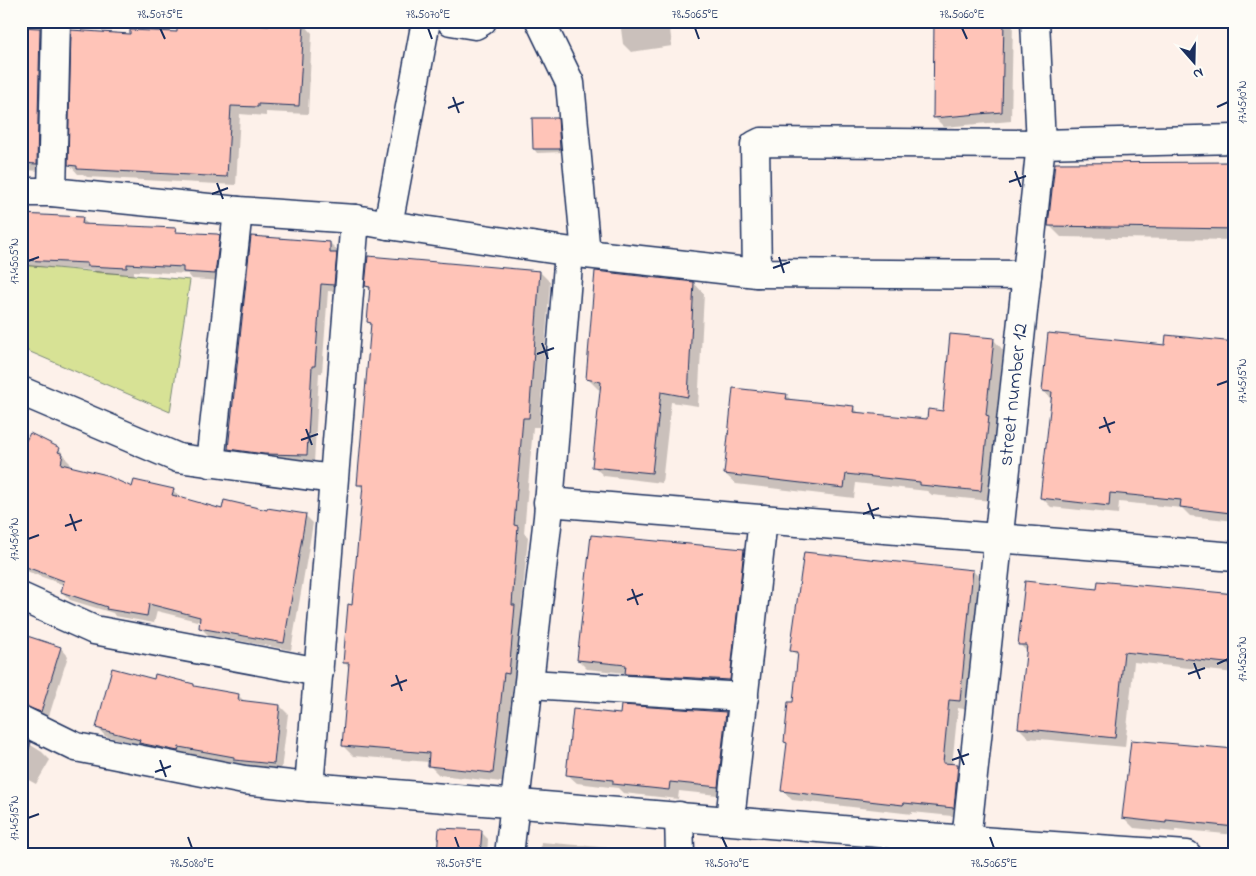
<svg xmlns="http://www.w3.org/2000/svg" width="1256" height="876" viewBox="0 0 1256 876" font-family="'Indie Flower',sans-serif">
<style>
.green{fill:#d7e295;stroke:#79887a}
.shadow{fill:#0003}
.building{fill:#ffc4b8;stroke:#1b2f5e}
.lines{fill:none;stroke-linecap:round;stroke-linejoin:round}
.minor-casing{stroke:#1b2f5e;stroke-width:31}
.minor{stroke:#fdfcf7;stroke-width:28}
.ticks{fill:none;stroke:#1b2f5e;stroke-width:2}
.labels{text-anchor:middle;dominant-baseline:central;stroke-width:5;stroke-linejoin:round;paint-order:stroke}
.street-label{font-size:21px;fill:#1b2f5e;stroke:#fdfcf7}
.neatline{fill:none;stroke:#1b2f5e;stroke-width:2}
.ticks-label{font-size:12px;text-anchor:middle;fill:#1b2f5e}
</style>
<rect width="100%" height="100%" fill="#fdf1ea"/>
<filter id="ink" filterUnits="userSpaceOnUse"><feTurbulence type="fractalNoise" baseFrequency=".02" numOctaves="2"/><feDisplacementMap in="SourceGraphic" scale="10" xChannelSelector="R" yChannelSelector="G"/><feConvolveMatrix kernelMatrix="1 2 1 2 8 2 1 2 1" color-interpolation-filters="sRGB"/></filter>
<g filter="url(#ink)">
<polygon class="green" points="21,265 190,280 170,412 21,348"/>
<g class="shadow">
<polygon points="21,21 44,21 44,171 21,170"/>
<polygon points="620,21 669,21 672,46 631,52 623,44"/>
<polygon points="812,21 843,21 843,23 815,24"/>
<polygon points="936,21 1013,21 1011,121 944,127 934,117"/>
<polygon points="304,24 312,33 308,114 266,112 266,116 240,114 236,185 87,177 83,174 78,174 70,165 131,35 178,34 271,28"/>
<polygon points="557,119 561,123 563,152 537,153 534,149"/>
<polygon points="1235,163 1235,240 1061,237 1049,225"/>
<polygon points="21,215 82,219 89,225 175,229 179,234 219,236 227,244 223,281 192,279 188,274 134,271 134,275 96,273 93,270 21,266"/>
<polygon points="330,243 338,251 337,256 344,262 341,292 328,291 322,373 319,373 314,463 237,456 230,449"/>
<polygon points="540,272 550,282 539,427 533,427 524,533 528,537 521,613 525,617 519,683 513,683 502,782 439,775 429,765 429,762 353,756 343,746 350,668 344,662 354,606 364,490 358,484 372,325 368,322 371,291 366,286"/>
<polygon points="694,283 704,294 698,406 671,402 662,483 604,476 593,466 601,390 598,389 588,379"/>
<polygon points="993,339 1003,350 996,424 999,427 991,501 932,495 927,491 856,483 854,498 736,484 725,474 786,395 792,401 853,407 860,414 928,421 944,412"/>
<polygon points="1235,343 1235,521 1190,516 1182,508 1119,502 1118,514 1051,507 1042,498 1052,400 1043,391 1166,347"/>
<polygon points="59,449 66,457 66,459 70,463 69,467 133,489 173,490 181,499 223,510 268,511 305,515 313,523 291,650 208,635 200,627 201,622 157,611 154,623 115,616 113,613 70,600 62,592 64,585 21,569 21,452"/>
<polygon points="743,551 752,559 738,689 635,682 626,673 587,669 578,660"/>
<polygon points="973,571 982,580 969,710 958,708 952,765 958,765 967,774 962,817 912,812 912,814 792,800 783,791 788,745 786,742 794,704 799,657 792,651"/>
<polygon points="1098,590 1235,596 1235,673 1134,662 1125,747 1029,738 1019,728 1028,652 1019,644"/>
<polygon points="21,636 61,648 68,656 48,719 21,714"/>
<polygon points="155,680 193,685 196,687 238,695 246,703 280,706 288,714 281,771 243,767 240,764 187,754 185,758 148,750 144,745 105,736 98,728"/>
<polygon points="726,713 735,722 727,796 679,791 678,799 623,793 618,788 577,783 567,774 622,715"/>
<polygon points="21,739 42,752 50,760 36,784 21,776"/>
<polygon points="1235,751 1235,835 1175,829 1175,832 1134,828 1124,818"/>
<polygon points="481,832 488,839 487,855 438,855"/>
<polygon points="541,842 612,848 618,855 540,855"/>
<polygon points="773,850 816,855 772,855"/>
</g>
<g class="building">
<polygon points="177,21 269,26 270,21 304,23 299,106 258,104 258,107 231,106 227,177 77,169 77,166 68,165 71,30 130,34 130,30 177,32"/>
<polygon points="934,21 1004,21 1002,112 933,118"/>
<polygon points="21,27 40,28 37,164 21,163"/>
<polygon points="532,118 558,118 560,149 533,149"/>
<polygon points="1235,162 1235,229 1048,226 1055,163"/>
<polygon points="21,214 83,217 82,224 176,228 175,232 217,234 220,235 215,274 183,272 183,267 127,264 127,268 87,266 87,263 21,260"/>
<polygon points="251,236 330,242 330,253 337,253 334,285 321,284 315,366 312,366 307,455 264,454 228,449"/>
<polygon points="368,256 540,271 529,418 523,418 514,525 518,526 512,605 515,605 509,674 504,673 493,773 428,766 429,753 342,746 349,663 343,663 348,604 352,605 363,485 357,485 371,323 367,322 370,287 365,286"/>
<polygon points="595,271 694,282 688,397 661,392 652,473 592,467 601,382 586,379"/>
<polygon points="1048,333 1165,345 1166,335 1235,342 1235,378 1230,426 1235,426 1235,478 1231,513 1180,507 1181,500 1110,493 1109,506 1040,498 1052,392 1042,391"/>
<polygon points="950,334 994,338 986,415 989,416 981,491 920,485 920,482 846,474 844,488 724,474 733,388 787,394 786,399 854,406 853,412 927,419 928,409 943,411"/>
<polygon points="30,433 60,448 58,452 63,454 61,464 103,474 132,487 134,480 174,489 172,495 222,509 224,500 267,510 267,508 306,514 284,643 199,628 200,617 149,604 147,616 106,609 107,607 61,592 64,581 21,565 21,450"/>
<polygon points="591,535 744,549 730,680 625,674 626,665 577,660"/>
<polygon points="804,552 973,570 960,701 949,700 943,763 958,764 954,808 904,803 903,805 781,791 787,743 784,742 788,702 793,702 798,652 790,651"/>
<polygon points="1025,581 1097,589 1098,581 1235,594 1235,664 1124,652 1115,738 1018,728 1027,645 1018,645"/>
<polygon points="21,634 61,647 41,712 21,705"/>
<polygon points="112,668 154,679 155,674 194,684 194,686 239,694 238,700 280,705 274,764 234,760 234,757 179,747 178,751 154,746 139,743 140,740 96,728"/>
<polygon points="621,705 726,712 718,787 670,782 669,790 613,784 613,780 566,775 573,709 620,714"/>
<polygon points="21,738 31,742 27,756 21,755"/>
<polygon points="1131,740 1235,749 1235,827 1166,820 1166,823 1122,818"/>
<polygon points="439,828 482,830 480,855 437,855"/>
</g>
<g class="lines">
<defs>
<g id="minor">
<polyline points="426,21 388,225 586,254 757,273 1027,275"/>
<polyline points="451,21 475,25 482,21"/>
<polyline points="540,21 570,83 586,254"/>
<polyline points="21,192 52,192 238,211 355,219"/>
<polyline points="52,192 56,21"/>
<polyline points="757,273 755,145 761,142 1041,144 1035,21"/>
<polyline points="21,391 178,458 333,479"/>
<polyline points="210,463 238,211"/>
<polyline points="548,502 1235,557"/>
<polyline points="21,597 94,630 319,672"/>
<polyline points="530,684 744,697"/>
<polyline points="21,720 76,747 244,780 309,787 966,840 1187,855"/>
<polyline points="309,787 355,219 388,225"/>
<polyline points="679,816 680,855"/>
<polyline points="730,820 763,519"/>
<path id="s1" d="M966 840 1041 144 1235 139"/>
<polyline points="509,855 548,517 569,252"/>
</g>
</defs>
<use href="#minor" class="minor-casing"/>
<use href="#minor" class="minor"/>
</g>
</g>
<path class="ticks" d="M160 28 165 39M428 28 432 39M695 28 699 39M962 28 967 39M453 97 459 113M1217 107 1228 102M448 108 464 102M1015 171 1021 187M1009 182 1026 176M217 183 223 199M212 194 228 188M779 257 784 273M28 261 39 257M773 268 790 262M542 343 548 359M537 354 554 348M1217 385 1228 381M1104 417 1110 433M1099 428 1115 422M306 429 312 445M301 440 318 434M868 503 874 519M70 514 76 531M863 514 879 508M65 526 82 520M28 539 39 535M632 589 638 605M627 600 643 594M1194 663 1200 679M1217 664 1228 659M1188 674 1205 668M396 675 402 691M391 686 407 680M958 749 964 765M160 760 166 777M952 760 969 754M155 772 171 766M28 818 39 814M188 837 192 848M455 837 459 848M722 837 727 848M990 837 994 848"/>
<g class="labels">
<g class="street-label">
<text stroke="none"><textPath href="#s1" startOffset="448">street number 12</textPath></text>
</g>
</g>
<rect width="1256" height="876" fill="none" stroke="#fdfcf7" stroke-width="55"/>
<g transform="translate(1194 62) rotate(160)" stroke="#fdfcf7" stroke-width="4" paint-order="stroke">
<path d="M0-4L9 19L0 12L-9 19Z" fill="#1b2f5e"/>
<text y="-8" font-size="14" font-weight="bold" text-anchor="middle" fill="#1b2f5e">N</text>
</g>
<rect x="28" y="28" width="1200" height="820" class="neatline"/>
<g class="ticks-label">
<text x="160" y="18">78.5075°E</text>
<text x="428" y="18">78.5070°E</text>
<text x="695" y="18">78.5065°E</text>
<text x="962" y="18">78.5060°E</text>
<text transform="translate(1242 102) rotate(-90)" y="4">17.4510°N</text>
<text transform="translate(14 261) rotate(-90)" y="4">17.4505°N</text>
<text transform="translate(1242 381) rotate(-90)" y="4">17.4515°N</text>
<text transform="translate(14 539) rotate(-90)" y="4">17.4510°N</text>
<text transform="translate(1242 659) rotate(-90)" y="4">17.4520°N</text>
<text transform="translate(14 818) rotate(-90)" y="4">17.4515°N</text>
<text x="192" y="867">78.5080°E</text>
<text x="459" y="867">78.5075°E</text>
<text x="727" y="867">78.5070°E</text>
<text x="994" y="867">78.5065°E</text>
</g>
</svg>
